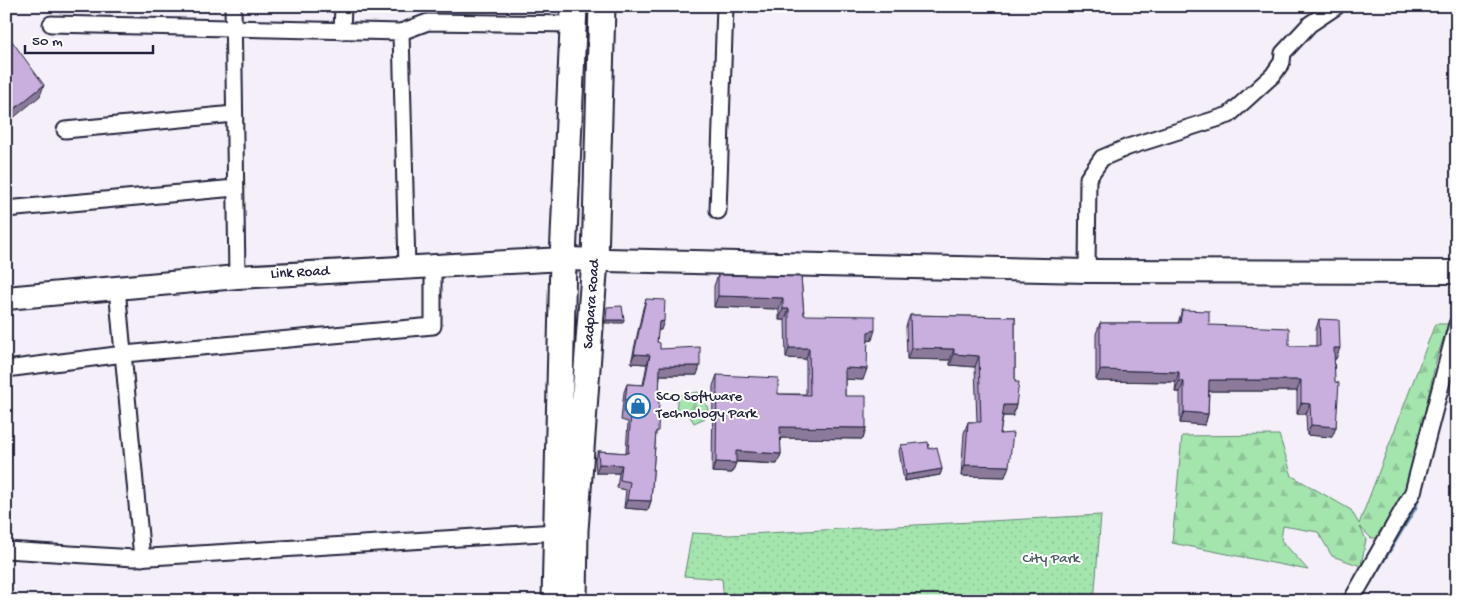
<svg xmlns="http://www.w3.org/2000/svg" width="1463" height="607" viewBox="0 0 1463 607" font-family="'Gochi Hand',sans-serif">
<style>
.forest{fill:url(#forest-firs);stroke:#638474}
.park{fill:url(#park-dots);stroke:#638474}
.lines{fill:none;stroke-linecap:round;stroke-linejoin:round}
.stream{stroke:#668dab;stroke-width:5}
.minor-casing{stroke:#22223b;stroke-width:19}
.secondary-casing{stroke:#22223b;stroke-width:26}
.primary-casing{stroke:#22223b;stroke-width:29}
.minor{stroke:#fff;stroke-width:15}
.secondary{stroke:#fff;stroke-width:22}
.primary{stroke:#fff;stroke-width:25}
.wall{fill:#ac96bf;stroke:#22223b}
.shaded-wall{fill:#8c7a9b;stroke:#22223b}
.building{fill:#c8afde;stroke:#22223b}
.labels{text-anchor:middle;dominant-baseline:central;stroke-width:4;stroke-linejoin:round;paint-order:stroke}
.street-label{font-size:15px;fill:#22223b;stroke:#fff}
.poi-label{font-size:15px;fill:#22223b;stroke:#fff;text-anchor:start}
.park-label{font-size:15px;fill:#495c5e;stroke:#fff}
</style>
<defs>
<pattern id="forest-firs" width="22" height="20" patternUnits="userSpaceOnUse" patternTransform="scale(1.25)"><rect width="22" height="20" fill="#a4e5ae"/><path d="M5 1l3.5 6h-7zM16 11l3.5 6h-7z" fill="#8dc497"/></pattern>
<pattern id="park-dots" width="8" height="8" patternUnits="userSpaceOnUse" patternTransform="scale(1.25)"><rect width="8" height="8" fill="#a4e5ae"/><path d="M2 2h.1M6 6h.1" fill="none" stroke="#8dc497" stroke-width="1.8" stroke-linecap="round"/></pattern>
</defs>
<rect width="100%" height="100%" fill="#f4eff8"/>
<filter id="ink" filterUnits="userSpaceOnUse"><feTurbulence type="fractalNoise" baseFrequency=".02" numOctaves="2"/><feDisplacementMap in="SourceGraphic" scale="10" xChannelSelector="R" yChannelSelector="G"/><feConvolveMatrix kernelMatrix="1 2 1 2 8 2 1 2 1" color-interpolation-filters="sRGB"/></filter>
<g filter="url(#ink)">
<g class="forest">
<polygon points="1435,324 1448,324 1436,361 1408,488 1381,538 1371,538 1360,527 1366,539 1361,566 1332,556 1318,532 1283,526 1281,540 1308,570 1172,543 1182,436 1279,435 1292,476 1351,510 1359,524"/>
<polygon points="698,392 708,408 705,418 694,423 689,415 676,410 678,396"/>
</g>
<polygon class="park" points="1101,515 1094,601 724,601 722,579 684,576 692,533 730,535"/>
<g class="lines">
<polyline class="stream" points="1368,585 1415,507 1418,495"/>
<defs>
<g id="minor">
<polyline points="233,6 237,277"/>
<polyline points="51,24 401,32 407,268"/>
<polyline points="342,31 343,6"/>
<polyline points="401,32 428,22 574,24"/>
<polyline points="65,130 234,114"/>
<polyline points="6,209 235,188"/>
<polyline points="718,211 725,6"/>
<polyline points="1087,271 1088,178 1102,158 1128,147 1229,115 1273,75 1282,62 1283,53 1310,24 1337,6"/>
<polyline points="117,288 142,558"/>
<polyline points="6,369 124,354 433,326 433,266"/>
<polyline points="6,550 134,558 557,532"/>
<polyline points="1351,601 1413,492 1457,324"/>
</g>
<polyline id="secondary" points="6,298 237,277 563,259 1087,271 1457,272"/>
<g id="primary">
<polyline points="555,601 563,259 574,6"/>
<polyline points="574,601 575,530 595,260 602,6"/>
</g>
</defs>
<use href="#minor" class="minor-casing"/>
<use href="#secondary" class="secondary-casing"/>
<use href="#primary" class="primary-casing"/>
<use href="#minor" class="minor"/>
<use href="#secondary" class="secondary"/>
<use href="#primary" class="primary"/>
</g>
<g class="wall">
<polygon points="718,275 801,277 804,315 872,340 867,341 863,380 845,379 845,396 866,428 863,439 780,438 781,454 777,464 736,462 732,473 712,472 713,386 717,375 778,394 806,394 806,359 786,358 785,320 779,320 779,309 714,307 714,286"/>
<polygon points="646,299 661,330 658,330 657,342 660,349 697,375 660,375 651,501 648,510 624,508 626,490 617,488 619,473 596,473 595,459 598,451 626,453 628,422 621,420 624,392 627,384 643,385 647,364 631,363 643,308"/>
<polygon points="1182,310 1209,325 1289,346 1316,346 1316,329 1319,319 1336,359 1334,359 1336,427 1332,437 1307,435 1306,414 1297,414 1297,391 1209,391 1208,414 1205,425 1180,423 1180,392 1175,392 1176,382 1096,381 1096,334 1100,323 1178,323"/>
<polygon points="910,315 1015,317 1015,382 1016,405 1013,416 1003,416 1000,434 1005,477 961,476 964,433 968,422 977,422 975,367 950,365 950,360 907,359 906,326"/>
<polygon points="901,445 929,449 942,469 940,475 904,481 899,451"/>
</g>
<g class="shaded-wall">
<polygon points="44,85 40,96 6,124 6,116"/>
<polygon points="718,296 783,298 779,309 714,307"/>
<polygon points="783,309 789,309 785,320 779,320"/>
<polygon points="606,320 624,320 623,323 605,323"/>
<polygon points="664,321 661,330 656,330 659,322"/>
<polygon points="875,330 872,340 864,342 868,332"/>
<polygon points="789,348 809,348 806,359 786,358"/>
<polygon points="911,348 954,349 950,360 907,359"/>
<polygon points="1334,348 1340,348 1336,359 1330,359"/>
<polygon points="634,354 650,355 647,364 631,363"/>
<polygon points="954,354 979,356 975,367 950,365"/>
<polygon points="660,366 700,366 697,375 657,375"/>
<polygon points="845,368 867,369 863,380 841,379"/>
<polygon points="1100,370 1179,372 1176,382 1096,381"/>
<polygon points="1209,380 1301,380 1297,391 1205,391"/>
<polygon points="1179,381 1184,382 1180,392 1175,392"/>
<polygon points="1301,403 1310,404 1306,414 1297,414"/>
<polygon points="1004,405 1016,405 1013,416 1000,416"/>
<polygon points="1184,412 1208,414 1205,425 1180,423"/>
<polygon points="1311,425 1336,427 1332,437 1307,435"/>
<polygon points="780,427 866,428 863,439 776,438"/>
<polygon points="736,451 781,454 777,464 732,461"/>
<polygon points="716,462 736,463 732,473 712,472"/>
<polygon points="599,464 622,465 619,473 596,473"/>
<polygon points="965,465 1009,466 1005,477 961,476"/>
<polygon points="942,469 940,475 904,481 906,475"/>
<polygon points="627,500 651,501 648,510 624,508"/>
</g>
<g class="building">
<polygon points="6,33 44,85 6,116"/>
<polygon points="718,275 801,277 804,315 875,316 875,330 868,332 867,369 845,368 845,396 866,396 866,428 780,427 781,454 736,451 736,463 716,462 717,375 778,378 778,394 810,395 809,348 789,348 789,309 783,309 783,298 718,296"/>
<polygon points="646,299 665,300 664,321 659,322 657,342 660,343 660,349 700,347 700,366 660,366 658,432 656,431 651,501 627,500 630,482 620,480 622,465 599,464 598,451 628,453 631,413 624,412 627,384 644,385 650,355 634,354"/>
<polygon points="622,306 624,320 606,320 607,307"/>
<polygon points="1182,310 1209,311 1209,325 1289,328 1289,346 1320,346 1319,319 1339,320 1340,348 1334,348 1335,382 1339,383 1336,427 1311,425 1310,404 1301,403 1301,380 1209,380 1208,414 1184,412 1184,382 1179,381 1179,372 1100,370 1100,323 1180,323"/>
<polygon points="910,315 1015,317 1015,382 1019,382 1016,405 1004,405 1000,434 1013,433 1009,466 965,465 968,422 981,422 979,356 954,354 954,349 911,348"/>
<polygon points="928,442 929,449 937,447 942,469 906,475 901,445"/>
</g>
</g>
<defs>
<symbol id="shop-ring" viewBox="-11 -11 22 22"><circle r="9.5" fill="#fff" stroke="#1f6fb2" stroke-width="1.5"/><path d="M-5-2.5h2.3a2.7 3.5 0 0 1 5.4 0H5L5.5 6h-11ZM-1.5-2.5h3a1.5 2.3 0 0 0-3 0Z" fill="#1f6fb2"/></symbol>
</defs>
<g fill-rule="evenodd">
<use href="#shop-ring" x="624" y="392" width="28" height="28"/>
</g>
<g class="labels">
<g class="street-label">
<text transform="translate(300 273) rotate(-3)">Link Road</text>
<text transform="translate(592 304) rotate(-86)">Sadpara Road</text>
</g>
<g class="poi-label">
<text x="656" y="397">SCO Software<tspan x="656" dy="17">Technology Park</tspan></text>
</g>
<g class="park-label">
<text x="1051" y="559">City Park</text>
</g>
</g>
<rect width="1463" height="607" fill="none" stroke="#fff" stroke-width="25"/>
<rect x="12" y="12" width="1438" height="582" fill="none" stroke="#22223b" stroke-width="2" filter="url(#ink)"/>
<path d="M25 45v8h128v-8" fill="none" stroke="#22223b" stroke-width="2.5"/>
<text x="32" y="45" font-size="15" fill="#22223b" stroke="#ffffff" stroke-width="4" paint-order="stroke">50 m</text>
</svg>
